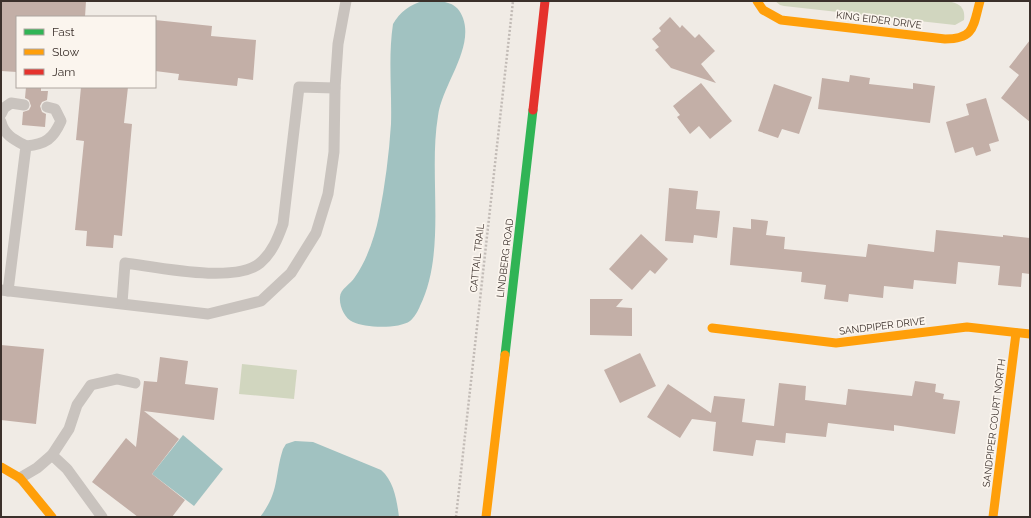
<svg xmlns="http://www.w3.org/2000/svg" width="1031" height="518" viewBox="0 0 1031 518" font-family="Raleway,sans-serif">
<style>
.green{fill:#d1d6bf}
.water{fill:#a1c2c1}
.building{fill:#c3afa7}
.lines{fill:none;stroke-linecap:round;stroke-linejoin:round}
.path{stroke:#c2bbb6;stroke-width:2.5;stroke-dasharray:2 2;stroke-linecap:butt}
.lane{stroke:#c9c3be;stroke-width:11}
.fast{stroke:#30b455;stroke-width:9}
.slow{stroke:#ff9f0a;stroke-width:9}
.jam{stroke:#e5322d;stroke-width:9}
.labels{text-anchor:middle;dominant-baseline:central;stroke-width:3.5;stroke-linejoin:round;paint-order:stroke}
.street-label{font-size:10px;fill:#3b302b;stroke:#fbf5ee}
</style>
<rect width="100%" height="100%" fill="#f0ebe5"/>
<g class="green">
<path d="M775 1H944C956 2 966 5 964 20L955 25 784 6 780 5Z"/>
<polygon points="242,364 297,370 294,399 239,394"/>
</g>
<g class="water">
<path d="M424 1C441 1 457 0 463 18 474 49 442 85 438 116 428 175 447 251 420 306 418 311 414 318 410 321 399 329 365 328 353 322 345 319 339 306 340 297 340 289 351 284 355 277 367 260 375 236 379 216 385 185 389 155 391 124 392 91 388 57 393 24 400 12 410 4 424 1Z"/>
<polygon points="183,435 223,469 194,506 152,474"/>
<path d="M295 441 313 442 381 470C394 481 397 501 399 517H260C280 491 274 477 283 449L286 444Z"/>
</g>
<g class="building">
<polygon points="1,1 86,1 85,17 17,17 17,72 1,71"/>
<polygon points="670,17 680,28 682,25 695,38 699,34 715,51 701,64 716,83 671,68 655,50 659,47 652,39 661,31 659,28"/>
<polygon points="155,20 212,26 211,36 256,40 253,80 238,78 237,86 178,80 179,74 155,71"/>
<polygon points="1030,40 1030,122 1001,98 1019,75 1009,67"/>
<polygon points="850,75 870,78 869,84 913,89 913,83 935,86 930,123 818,109 822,78 849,82"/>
<polygon points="701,83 732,121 710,139 699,126 690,134 677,117 680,115 673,106"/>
<polygon points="774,84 812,97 799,134 782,129 778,138 758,131"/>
<polygon points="26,87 41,87 41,91 48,91 47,100 42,102 40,106 42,112 46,114 45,127 22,125 23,112 29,110 31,106 29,100 25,98"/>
<polygon points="81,87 128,87 124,123 132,124 122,236 114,235 113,248 86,246 87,231 75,230 84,141 76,140"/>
<polygon points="986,98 999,141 989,144 991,151 976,156 973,147 955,153 946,122 969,115 966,104"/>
<polygon points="669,188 698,191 696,209 720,211 717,238 694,235 693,243 665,241"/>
<polygon points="751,219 768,221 766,235 785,237 784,249 866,257 868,244 934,252 936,230 1003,237 1003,235 1030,238 1030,274 1022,273 1021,287 998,285 1000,266 958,262 956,284 914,280 913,289 884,286 883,298 849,294 848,302 824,299 826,285 801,282 802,272 730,265 733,227 751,229"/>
<polygon points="641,234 668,259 655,274 650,270 632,290 609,269"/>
<polygon points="590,299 623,299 616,307 632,308 632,336 590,335"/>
<polygon points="1,345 44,349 36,424 1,420"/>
<polygon points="640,353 656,386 620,403 604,370"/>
<polygon points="160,357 188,361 185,384 218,388 214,420 144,411 179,439 152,474 185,500 172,517 138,517 92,482 126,438 136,447 144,381 157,382"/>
<polygon points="915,381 936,384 935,392 944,394 943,399 960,401 955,434 894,425 894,431 828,423 826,437 786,433 785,443 756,440 753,456 713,451 716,422 692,419 680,438 647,417 668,384 711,413 714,396 745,399 742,422 774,426 779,383 806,386 805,400 846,405 848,389 912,396"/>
</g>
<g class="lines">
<polyline class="path" points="456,517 513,1"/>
<g class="lane">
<polyline points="1,114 4,108 11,103 24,105"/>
<path d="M1 122C4 135 15 140 26 146L8 291"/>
<path d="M26 146C46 144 53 139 61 121L55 109 47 107"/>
<polyline points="1,290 208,314 261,301 291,273 316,233 328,194 334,152 335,88 338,44 346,1"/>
<path d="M122 303 125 263C157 267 235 284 260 263 272 253 278 238 283 224L299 87 335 88"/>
<polyline points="52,455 67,469 102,517"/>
<polyline points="20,478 37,468 52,455 69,429 77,405 91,385 117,379 135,383"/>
</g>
<polyline class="fast" points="505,355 533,110"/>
<g class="slow">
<path d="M757 1 763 10 781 20 945 39C975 39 973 26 980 1"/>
<polyline points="712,328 836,343 967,327 1030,334"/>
<polyline points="1,467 20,478 52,517"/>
<polyline points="486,517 505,355"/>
<polyline points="993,517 1016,333"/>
</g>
<polyline class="jam" points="533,110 545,1"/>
</g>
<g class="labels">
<g class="street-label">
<text transform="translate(879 20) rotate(7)">KING EIDER DRIVE</text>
<text transform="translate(477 258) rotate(-84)">CATTAIL TRAIL</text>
<text transform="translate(505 258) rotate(-83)">LINDBERG ROAD</text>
<text transform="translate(882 326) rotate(-7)">SANDPIPER DRIVE</text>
<text transform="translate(994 423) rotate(-83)">SANDPIPER COURT NORTH</text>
</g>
</g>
<rect width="1031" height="518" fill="none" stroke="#3b302b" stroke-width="4"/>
<rect x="16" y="16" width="140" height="72" fill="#fbf5ee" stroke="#aea6a0"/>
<rect x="24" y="29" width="20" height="6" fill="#30b455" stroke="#aea6a0"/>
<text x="52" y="36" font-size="12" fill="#3b302b">Fast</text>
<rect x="24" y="49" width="20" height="6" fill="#ff9f0a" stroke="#aea6a0"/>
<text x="52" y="56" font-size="12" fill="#3b302b">Slow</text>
<rect x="24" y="69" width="20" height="6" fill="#e5322d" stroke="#aea6a0"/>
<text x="52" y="76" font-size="12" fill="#3b302b">Jam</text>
</svg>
